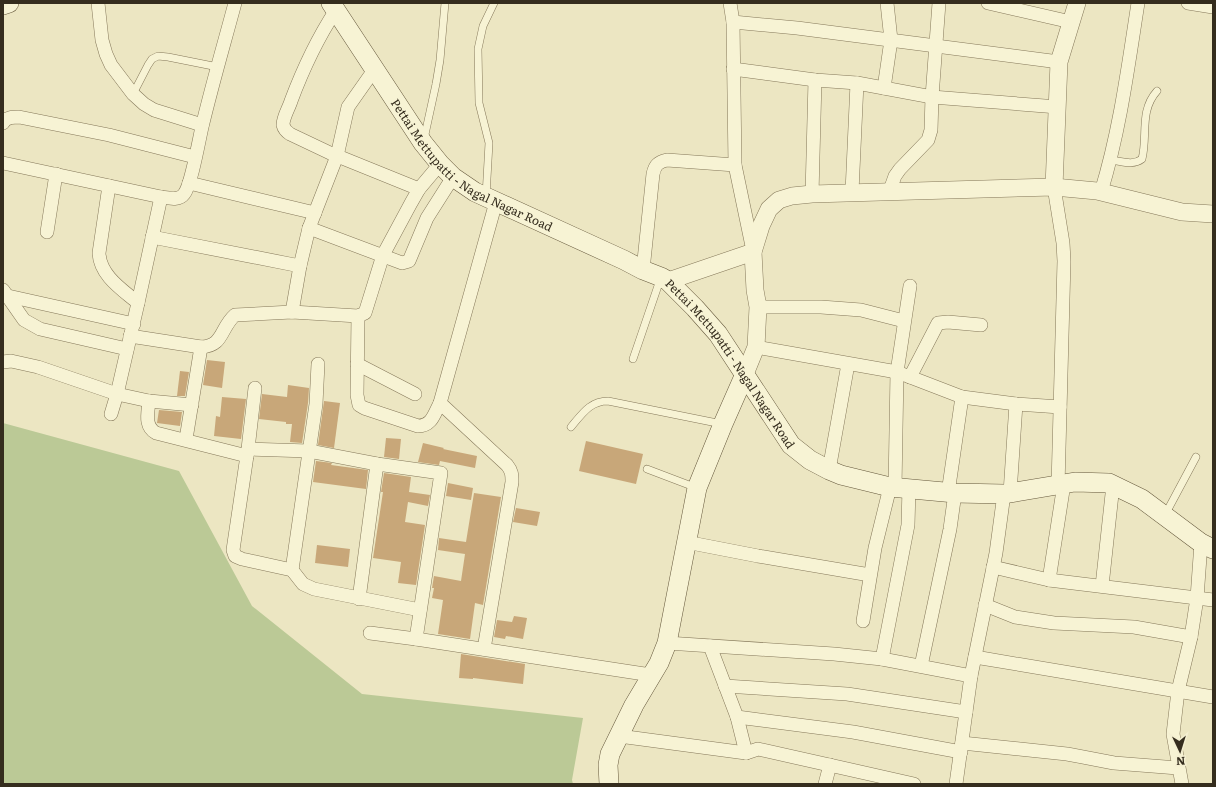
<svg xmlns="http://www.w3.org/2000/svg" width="1216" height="787" viewBox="0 0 1216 787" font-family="Literata,serif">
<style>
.green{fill:#bbc996}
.building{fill:#c8a779}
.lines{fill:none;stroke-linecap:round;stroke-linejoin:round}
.service-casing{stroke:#85785a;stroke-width:8}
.minor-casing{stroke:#85785a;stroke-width:14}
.tertiary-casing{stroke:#85785a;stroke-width:18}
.secondary-casing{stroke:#66593d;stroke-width:20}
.service{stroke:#f7f3d4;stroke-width:7}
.minor{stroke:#f7f3d4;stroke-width:13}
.tertiary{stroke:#f7f3d4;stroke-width:17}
.secondary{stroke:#f7f3d4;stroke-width:19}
.labels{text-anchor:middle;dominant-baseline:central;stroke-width:3;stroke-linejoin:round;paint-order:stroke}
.street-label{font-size:12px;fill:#352d1e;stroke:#f4efd1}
</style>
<rect width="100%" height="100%" fill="#ece6c2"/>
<polygon class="green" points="3,423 179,471 252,606 362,694 583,718 572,780 573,784 3,784"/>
<g class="building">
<polygon points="207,360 225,362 222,388 203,385"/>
<polygon points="180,371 189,372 185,396 177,396"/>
<polygon points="288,385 309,388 308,403 302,443 290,442 292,424 286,424 286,422 259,419 262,394 287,397"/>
<polygon points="222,397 246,399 241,439 214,436 216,416 220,417"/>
<polygon points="324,401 340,403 334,448 318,445"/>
<polygon points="159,410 182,412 180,426 157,423"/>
<polygon points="386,438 401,439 399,459 384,457"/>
<polygon points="586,441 643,454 636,484 579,471"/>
<polygon points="423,443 444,448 443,449 477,456 475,468 440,461 439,465 418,462"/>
<polygon points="316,461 332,463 331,465 368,470 366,489 313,482"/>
<polygon points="384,473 411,477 409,492 430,495 428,506 408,502 405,522 425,525 416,585 398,583 401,562 373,558 383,492 381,492"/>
<polygon points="448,483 473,488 471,500 446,496"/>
<polygon points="474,493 501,497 483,605 475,603 470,639 438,634 443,600 432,598 434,588 432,588 434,576 461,581 465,554 438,550 439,538 466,542"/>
<polygon points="516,508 540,512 537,526 513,522"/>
<polygon points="317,545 350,549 348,567 315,563"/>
<polygon points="514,616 527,618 523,639 506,636 505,639 494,637 497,620 512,622"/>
<polygon points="461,654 525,664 523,684 473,678 473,679 459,678"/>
</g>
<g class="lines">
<defs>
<g id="service">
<polyline points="133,94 148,65 152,59 158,56 168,57 218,67"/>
<polyline points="424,139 436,84 440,60 445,3"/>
<path d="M1111 160C1121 161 1133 166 1142 159 1148 136 1139 111 1157 91"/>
<polyline points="486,196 489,143 479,103 478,49 483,26 494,3"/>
<polyline points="633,359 661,277"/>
<path d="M571 427C582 414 590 401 608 401L722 424"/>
<polyline points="647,469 697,488"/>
<polyline points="1165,515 1196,457"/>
</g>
<g id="minor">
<polyline points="98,3 102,40 106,54 111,65 133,94 144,104 154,110 202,125"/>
<polyline points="730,3 733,22 735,165 753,251"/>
<polyline points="988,3 1071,22"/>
<polyline points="1188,3 1213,7"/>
<path d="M336 10C317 39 303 69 291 101 289 108 283 117 283 125 284 129 287 132 290 134L330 153 419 189"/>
<polyline points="733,22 797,28 1059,62"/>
<polyline points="733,69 815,80 857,83 932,97 1058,107"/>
<polyline points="884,88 891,40 887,3"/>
<path d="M3 123C6 117 13 117 19 117L109 135 195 157"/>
<path d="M3 163 161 197C168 198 179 201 184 194 191 186 199 140 202 127 212 85 224 44 235 3"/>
<polyline points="189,183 315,213"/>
<path d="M109 186 99 253C100 276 123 290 138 303"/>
<polyline points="1054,187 1063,243 1064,261 1058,486"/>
<polyline points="890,190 895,176 900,169 928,140 931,130 932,97 939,3"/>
<polyline points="852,192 857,83"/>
<path d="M1101 192C1120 130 1128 67 1138 3"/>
<polyline points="812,194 815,80"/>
<polyline points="309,228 402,263 409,261 427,218 453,177"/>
<polyline points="47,232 56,174"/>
<polyline points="152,237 300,266"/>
<path d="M643 270 653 174C655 165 658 162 667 160L735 165"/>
<polyline points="3,290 24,320 40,329 127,349"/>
<polyline points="8,296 134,324"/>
<polyline points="758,307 821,307 861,310 904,321"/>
<polyline points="292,312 300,266 309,228 337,156 348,107 374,70"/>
<path d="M358 316 357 395 359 405 364 408 418 426C432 426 434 414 440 403"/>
<path d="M130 336 201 347C224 346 220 328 235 315L292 312 358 316 365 313 383 255 411 203 419 189 440 164"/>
<polyline points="756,347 897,372 962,397 1016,404 1060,407"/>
<polyline points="3,362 11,361 38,367 117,394 149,401 192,405"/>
<polyline points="357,364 415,394"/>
<polyline points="910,377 938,323 948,322 981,325"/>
<polyline points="255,388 248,449 233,550 235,556 242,559 292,570 303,584 314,589 420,610"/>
<path d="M149 401C148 413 144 426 156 433L247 456"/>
<polyline points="111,414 117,394 138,303 161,197"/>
<polyline points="186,439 201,347"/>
<polyline points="248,449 309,451 377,464 441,473 416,639"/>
<polyline points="829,470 848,364"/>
<polyline points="895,488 897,372 910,286"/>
<polyline points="948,493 962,397"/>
<polyline points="1010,493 1016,404"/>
<polyline points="686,542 758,556 870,575"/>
<polyline points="993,567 1049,580 1213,600"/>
<polyline points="292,570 316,404 318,364"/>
<polyline points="1049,580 1064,484"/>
<polyline points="1102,586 1113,485"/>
<polyline points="359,599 377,464"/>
<polyline points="985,605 1015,617 1054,623 1134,627 1191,637"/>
<polyline points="863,621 875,548 890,487"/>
<polyline points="370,633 416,639 651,675"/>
<polyline points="667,643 834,654 882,659 971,676"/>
<polyline points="710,646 737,717 746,753"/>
<path d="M484 649 512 482C512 475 512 471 507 465L440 403 496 202"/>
<polyline points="975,657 1213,697"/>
<polyline points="882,659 908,525 909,488"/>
<polyline points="921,666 950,529 955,493"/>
<polyline points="725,686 847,694 966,712"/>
<polyline points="737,717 853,732 961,752"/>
<polyline points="619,736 746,753 758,749 914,784"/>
<polyline points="962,743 1067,754 1114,763 1178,768"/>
<polyline points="825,784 830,765"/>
<polyline points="956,784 971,676 996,553 1004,494"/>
<polyline points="1182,784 1173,734 1178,691 1191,637 1197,598 1201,543"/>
</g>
<g id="tertiary">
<polyline points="1054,187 1059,62 1077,3"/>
<polyline points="668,281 753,252"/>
<polyline points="745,374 756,347 758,307 755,290 753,252 761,226 769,209 779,200 792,196 812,194 1054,187 1097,191 1182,212 1213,214"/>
</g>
<g id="secondary">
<path id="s1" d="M331 3 423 143 440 164 453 177 475 192 624 260 643 270 661 277 668 281 695 308 718 334 791 445 810 460 829 470 841 475 890 487 955 493 1004 494 1075 482 1109 483 1142 499 1201 543 1213 549"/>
<polyline points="3,5 9,3"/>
<polyline points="609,784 608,765 610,754 634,705 659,663 667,643 697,488 723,424 745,374"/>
</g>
</defs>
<use href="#service" class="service-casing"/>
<use href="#minor" class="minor-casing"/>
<use href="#tertiary" class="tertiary-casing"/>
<use href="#secondary" class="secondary-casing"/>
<use href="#service" class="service"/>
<use href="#minor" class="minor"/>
<use href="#tertiary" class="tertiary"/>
<use href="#secondary" class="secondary"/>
</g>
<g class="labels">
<g class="street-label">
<text stroke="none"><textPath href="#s1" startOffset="220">Pettai Mettupatti - Nagal Nagar Road</textPath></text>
<text stroke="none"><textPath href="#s1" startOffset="556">Pettai Mettupatti - Nagal Nagar Road</textPath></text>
</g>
</g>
<rect width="1216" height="787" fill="none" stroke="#352d1e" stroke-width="8"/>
<g transform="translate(1180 751) rotate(176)" stroke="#f4efd1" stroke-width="3" paint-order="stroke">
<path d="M0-3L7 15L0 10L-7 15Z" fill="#352d1e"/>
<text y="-6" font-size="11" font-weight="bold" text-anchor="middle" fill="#352d1e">N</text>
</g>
</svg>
